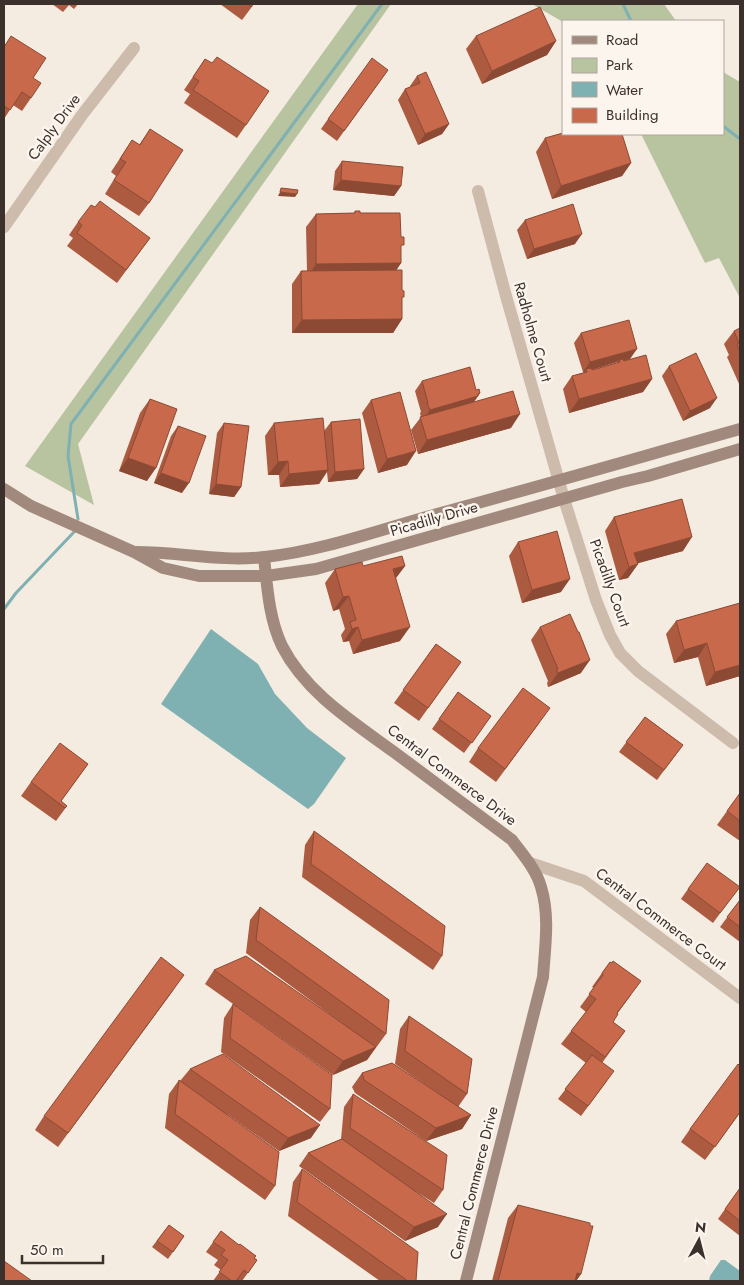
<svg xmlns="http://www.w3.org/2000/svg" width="744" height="1285" viewBox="0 0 744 1285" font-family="Jost,sans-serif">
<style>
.green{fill:#b8c4a0}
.water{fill:#7fb0b2}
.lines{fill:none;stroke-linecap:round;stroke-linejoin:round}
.stream{stroke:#7fb0b2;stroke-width:3}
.street{stroke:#cdbbac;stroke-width:12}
.secondary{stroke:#a18a7d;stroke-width:12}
.wall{fill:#ac5a40;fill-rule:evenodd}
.shaded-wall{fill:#8c4a34}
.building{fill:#c8694b;stroke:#8c4a34}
.labels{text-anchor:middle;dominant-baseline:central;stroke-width:5;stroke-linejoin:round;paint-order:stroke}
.street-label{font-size:15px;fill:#3b302b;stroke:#fbf5ee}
</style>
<rect width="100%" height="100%" fill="#f4ebe1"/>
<g class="green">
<polygon points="358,4 391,4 78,444 94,505 25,466"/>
<polygon points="532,4 664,4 676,21 563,22"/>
<polygon points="723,72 740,82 740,298 719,258 705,263 641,134 723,134"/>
</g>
<g class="water">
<polygon points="211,629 258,664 275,694 307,728 346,758 314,804 308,809 161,704"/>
<polygon points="721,1260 725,1260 740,1271 740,1281 709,1281 710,1276"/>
</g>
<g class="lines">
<g class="stream">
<polyline points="623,4 631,21"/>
<polyline points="723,126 740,139"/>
<polyline points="78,519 68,456 71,424 382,4"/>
<polyline points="4,609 16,593 74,532"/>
</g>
<g class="street">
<polyline points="478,191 506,296 564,499 596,600 610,635 620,653 638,671 733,743"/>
<polyline points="4,227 82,115 134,48"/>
<polyline points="530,863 584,881 740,998"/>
</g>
<g class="secondary">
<polyline points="4,489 31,506 134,552 163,568 199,576 266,576 316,569 622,482 648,476 740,449"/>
<path d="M137 552C180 552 221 562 265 557 321 551 376 531 430 516 534 488 637 458 740 429"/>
<path d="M264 557C267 586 269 619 282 646 306 693 353 722 394 752 433 781 473 811 512 840 523 855 536 869 541 887 550 916 545 947 543 977L466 1281"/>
</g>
</g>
<g class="wall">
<polygon points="52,4 78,4 74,9 69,5 63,12"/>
<polygon points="220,4 254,4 242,20"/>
<polygon points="476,36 556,41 547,55 482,84 466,49"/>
<polygon points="4,46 33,78 31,98 22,111 13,105 4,119"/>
<polygon points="205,59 246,125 237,138 184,103 190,94 184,90"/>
<polygon points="388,70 337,141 321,129 328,119"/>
<polygon points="417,76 449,124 442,134 418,145 398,100 405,89 411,87 410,86"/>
<polygon points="150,129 149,203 139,216 105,194 116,176 111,172 132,140 139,145"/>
<polygon points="545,138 631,163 622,176 552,199 536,152"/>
<polygon points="342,161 401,186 394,196 333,190 335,171"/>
<polygon points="95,207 150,238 117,283 67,246 73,238 69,235 78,222"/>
<polygon points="355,211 360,213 401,249 401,263 396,270 402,301 402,319 393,333 292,333 292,284 301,271 307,271 306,227 316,214 354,213"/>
<polygon points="525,220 575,244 527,259 517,230"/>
<polygon points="740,328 740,386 727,357 729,355 724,344 734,331"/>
<path d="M581 333 630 359 624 361 652 379 643 392 569 413 563 389 572 376 585 372H583L574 343ZM617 362V363L592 370H591Z"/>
<polygon points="669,366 710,408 683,421 662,376"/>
<polygon points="422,381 476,390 480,393 474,402 511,428 418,454 411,430 421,417 420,413 421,412 415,391"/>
<polygon points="150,399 147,481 119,471 140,413"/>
<polygon points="371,400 407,465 378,473 362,413"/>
<polygon points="331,422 364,469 357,479 328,482 327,472 319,484 280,487 279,475 268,475 265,436 274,423 324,431"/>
<polygon points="224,423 241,487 234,497 209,494 217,433"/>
<polygon points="178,426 182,493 154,483 171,436"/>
<polygon points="614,517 683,551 637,563 638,564 628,578 619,580 605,531"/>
<polygon points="518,542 561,592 522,603 509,556"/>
<polygon points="363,566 405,566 396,578 400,641 353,654 349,641 343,642 341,635 345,629 339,609 333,611 325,583 335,569"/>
<polygon points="740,603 740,676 706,686 698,657 674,663 666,634 676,621"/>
<polygon points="540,627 581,673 548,687 547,683 548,681 531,640"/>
<polygon points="436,644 461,662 419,721 394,703"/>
<polygon points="458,692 491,716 464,753 432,729"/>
<polygon points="645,717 683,745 657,780 619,752"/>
<polygon points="540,722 496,782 469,762 478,748"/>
<polygon points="88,764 61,801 67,806 56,821 21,796 31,782"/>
<polygon points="740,793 740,841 717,825"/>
<polygon points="314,831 442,956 433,970 302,877 305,845"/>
<polygon points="688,889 732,897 713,923 681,899"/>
<polygon points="740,900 740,942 720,927"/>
<polygon points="260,907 386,1034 367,1060 333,1075 205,984 214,970 347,1027 246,953 250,920"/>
<polygon points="602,973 631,995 617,1014 613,1022 625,1031 602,1063 607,1081 581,1116 558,1099 586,1063 561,1044 586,1012 580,1007 594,988 592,987"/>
<polygon points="175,988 58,1147 35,1130 44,1116"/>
<polygon points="233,1004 330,1109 320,1122 221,1052 224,1018"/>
<polygon points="409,1016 467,1094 458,1107 471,1115 462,1129 426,1141 355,1093 352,1087 362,1073 439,1094 395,1064 400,1029"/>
<polygon points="740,1066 740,1113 705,1160 681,1142 690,1129"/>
<polygon points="190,1069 311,1138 279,1151 227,1114 275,1186 265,1200 165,1128 169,1094 179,1080 180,1081"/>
<polygon points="353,1094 443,1190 434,1203 415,1191 438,1227 405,1241 299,1166 308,1153 341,1139 344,1107"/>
<polygon points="302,1169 416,1281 380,1281 288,1216 293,1182"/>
<polygon points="740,1188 740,1236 718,1219"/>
<polygon points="518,1205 581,1274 576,1281 492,1281 508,1218"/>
<polygon points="169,1225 184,1236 168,1259 152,1247"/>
<polygon points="221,1231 257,1260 242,1281 239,1281 237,1280 236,1281 213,1281 221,1270 214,1265 218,1260 206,1252"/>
</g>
<g class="shaded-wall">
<polygon points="556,41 547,55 482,84 492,71"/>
<polygon points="449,124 442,134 418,145 425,134"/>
<polygon points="631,163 622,176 552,199 561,186"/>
<polygon points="341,180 401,186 394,196 333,190"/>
<polygon points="280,192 297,194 295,197 278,196"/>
<polygon points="582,234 575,244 527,259 534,249"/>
<polygon points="401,263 392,277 307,278 316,264"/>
<polygon points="402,319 393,333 292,333 302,320"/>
<polygon points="637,349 630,359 619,362 619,360 617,362 587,371 586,369 585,372 583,372 590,362"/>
<polygon points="652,379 643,392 569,413 579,399"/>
<polygon points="480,393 471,406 423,420 430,410"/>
<polygon points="717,398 710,408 683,421 690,411"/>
<polygon points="520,414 511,428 418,454 427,440"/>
<polygon points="416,451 407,465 378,473 387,459"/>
<polygon points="128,458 156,468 147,481 119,471"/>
<polygon points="288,461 279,475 268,475 278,462"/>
<polygon points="364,469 357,479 328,482 335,472"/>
<polygon points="328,470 319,484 280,487 289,474"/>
<polygon points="161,473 189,483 182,493 154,483"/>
<polygon points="216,484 241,487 234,497 209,494"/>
<polygon points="692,537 683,551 628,566 634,553"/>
<polygon points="638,564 628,578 619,580 629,567"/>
<polygon points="405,566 395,579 393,569"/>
<polygon points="570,579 561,592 522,603 532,590"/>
<polygon points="349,596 339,609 333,611 343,597"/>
<polygon points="358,627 349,641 343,642 352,629"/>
<polygon points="410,627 400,641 353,654 362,640"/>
<polygon points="707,643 698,657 674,663 684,650"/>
<polygon points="590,660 581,673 548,687 558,673"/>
<polygon points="740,665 740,676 706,686 715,672"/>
<polygon points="376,1047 367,1060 333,1075 343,1061"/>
<polygon points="471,1115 462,1129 426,1141 436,1128"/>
<polygon points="320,1125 311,1138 279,1151 288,1138"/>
<polygon points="447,1214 438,1227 405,1241 414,1227"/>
<polygon points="577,1273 581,1274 576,1281 572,1281"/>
</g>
<g class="building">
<polygon points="248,4 253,4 251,7"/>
<polygon points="540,7 556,41 492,71 476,36"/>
<polygon points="11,36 46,58 33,78 41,83 31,98 22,92 10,110 4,106 4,47"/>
<polygon points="217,57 269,91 246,125 193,90 199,81 193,77 205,59 212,63"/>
<polygon points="372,58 388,70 344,131 328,119"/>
<polygon points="426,72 449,124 425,134 405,89 420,83 417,76"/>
<polygon points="150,129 183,150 149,203 114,180 126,162 120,159 132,140 140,145"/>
<polygon points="563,133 563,134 622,134 631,163 561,186 545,138"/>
<polygon points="342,161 403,167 401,186 341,180"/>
<polygon points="281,188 298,190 297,194 280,192"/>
<polygon points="100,201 150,238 126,270 77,233 82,225 78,222 91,205 95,207"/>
<polygon points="573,204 582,234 534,249 525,220"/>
<polygon points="355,211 360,211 360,213 400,213 401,237 404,237 404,245 401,245 401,263 316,264 316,214 355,213"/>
<polygon points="402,270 402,290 404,291 404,297 402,297 402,319 302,320 301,271"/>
<polygon points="629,320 637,349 590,362 581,333"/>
<polygon points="740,328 740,352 737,344 739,343 734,331"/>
<polygon points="696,353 717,398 690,411 669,366"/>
<polygon points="646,355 652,379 579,399 572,376 587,372 586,369 591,368 592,370 620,362 619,360 623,359 624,361"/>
<polygon points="470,367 476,390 479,389 480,393 478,394 478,396 430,410 427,403 428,403 422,381"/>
<polygon points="513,391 520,414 427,440 420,417"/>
<polygon points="400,392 416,451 387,459 371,400"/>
<polygon points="150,399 177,409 156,468 128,458"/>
<polygon points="323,418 328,470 289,474 288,461 278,462 274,423"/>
<polygon points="360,419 364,469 335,472 331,422"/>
<polygon points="224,423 249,426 241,487 216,484"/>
<polygon points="178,426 206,436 189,483 161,473"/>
<polygon points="682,499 692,537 634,553 638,564 629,567 614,517"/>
<polygon points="557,531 570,579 532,590 518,542"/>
<polygon points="402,556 405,566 393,569 410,627 362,640 358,627 352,629 350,622 356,620 349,596 343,597 335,569 362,562 363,566"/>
<polygon points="740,603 740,665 715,672 707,643 684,650 676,621"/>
<polygon points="570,614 578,632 579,632 590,660 558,673 556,669 558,669 540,627"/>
<polygon points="436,644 461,662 428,708 403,690"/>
<polygon points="523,688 550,708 505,769 478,748"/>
<polygon points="458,692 491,716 472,743 439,719"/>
<polygon points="645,717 683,745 664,770 626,742"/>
<polygon points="60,743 88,764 61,801 67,806 65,808 31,782"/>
<polygon points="740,793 740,821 727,811"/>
<polygon points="314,831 445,926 442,956 311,864"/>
<polygon points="707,863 740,887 720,913 688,889"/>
<polygon points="740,900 740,927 727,917"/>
<polygon points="260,907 389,1000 386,1034 256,940"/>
<polygon points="246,956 376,1047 343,1061 214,970"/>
<polygon points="161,957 184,975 68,1133 44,1116"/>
<polygon points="613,961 641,981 617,1013 618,1014 613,1022 625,1031 605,1057 571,1031 596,999 589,994 603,975 602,973 610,962 612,963"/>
<polygon points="233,1004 332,1075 330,1109 230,1038"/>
<polygon points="409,1016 472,1059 467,1094 405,1051"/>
<polygon points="223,1054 320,1125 288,1138 190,1069"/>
<polygon points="592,1055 614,1071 588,1106 565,1089"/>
<polygon points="392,1063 471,1115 436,1128 364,1080 362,1073"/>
<polygon points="738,1064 740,1066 740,1112 715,1147 690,1129"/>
<polygon points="179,1080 279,1152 275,1186 175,1114"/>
<polygon points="353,1094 447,1155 443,1190 350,1128"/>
<polygon points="342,1139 447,1214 414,1227 308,1153"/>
<polygon points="302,1169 418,1252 416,1281 408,1281 297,1202"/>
<polygon points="740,1188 740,1221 725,1209"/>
<polygon points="518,1205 590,1223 590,1226 593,1226 581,1274 577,1273 575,1281 498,1281"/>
<polygon points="169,1225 184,1236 173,1252 157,1241"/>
<polygon points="221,1231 239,1245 240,1244 256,1256 254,1258 257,1260 248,1273 244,1270 236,1281 232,1281 219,1272 228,1260 221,1255 225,1250 213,1242"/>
<polygon points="4,1261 32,1281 4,1281"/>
</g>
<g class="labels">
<g class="street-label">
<text transform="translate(54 127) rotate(-54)">Calply Drive</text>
<text transform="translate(533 332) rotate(74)">Radholme Court</text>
<text transform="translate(434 519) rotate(-16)">Picadilly Drive</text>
<text transform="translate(610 583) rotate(70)">Picadilly Court</text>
<text transform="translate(452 775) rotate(37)">Central Commerce Drive</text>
<text transform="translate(661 919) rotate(37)">Central Commerce Court</text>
<text transform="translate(474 1183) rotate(-76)">Central Commerce Drive</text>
</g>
</g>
<rect width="744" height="1285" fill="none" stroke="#3b302b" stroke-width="10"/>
<rect x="562" y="20" width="162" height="115" fill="#fbf5ee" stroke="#aea6a0"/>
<rect x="572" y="36" width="25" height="8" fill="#a18a7d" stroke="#aea6a0"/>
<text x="606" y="45" font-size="15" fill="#3b302b">Road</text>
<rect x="572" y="58" width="25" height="15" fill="#b8c4a0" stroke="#aea6a0"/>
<text x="606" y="70" font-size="15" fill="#3b302b">Park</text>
<rect x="572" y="82" width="25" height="15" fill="#7fb0b2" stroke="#aea6a0"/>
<text x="606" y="95" font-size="15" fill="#3b302b">Water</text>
<rect x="572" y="108" width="25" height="15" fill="#c8694b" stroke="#aea6a0"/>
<text x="606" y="120" font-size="15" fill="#3b302b">Building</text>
<g transform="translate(699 1240) rotate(7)" stroke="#fbf5ee" stroke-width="4" paint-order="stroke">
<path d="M0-4L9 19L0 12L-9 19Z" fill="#3b302b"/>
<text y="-8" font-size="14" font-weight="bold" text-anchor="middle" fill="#3b302b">N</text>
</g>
<path d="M22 1255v8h81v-8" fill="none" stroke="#3b302b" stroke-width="2.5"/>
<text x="30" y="1255" font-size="15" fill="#3b302b" stroke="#fbf5ee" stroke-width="4" paint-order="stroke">50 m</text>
</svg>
